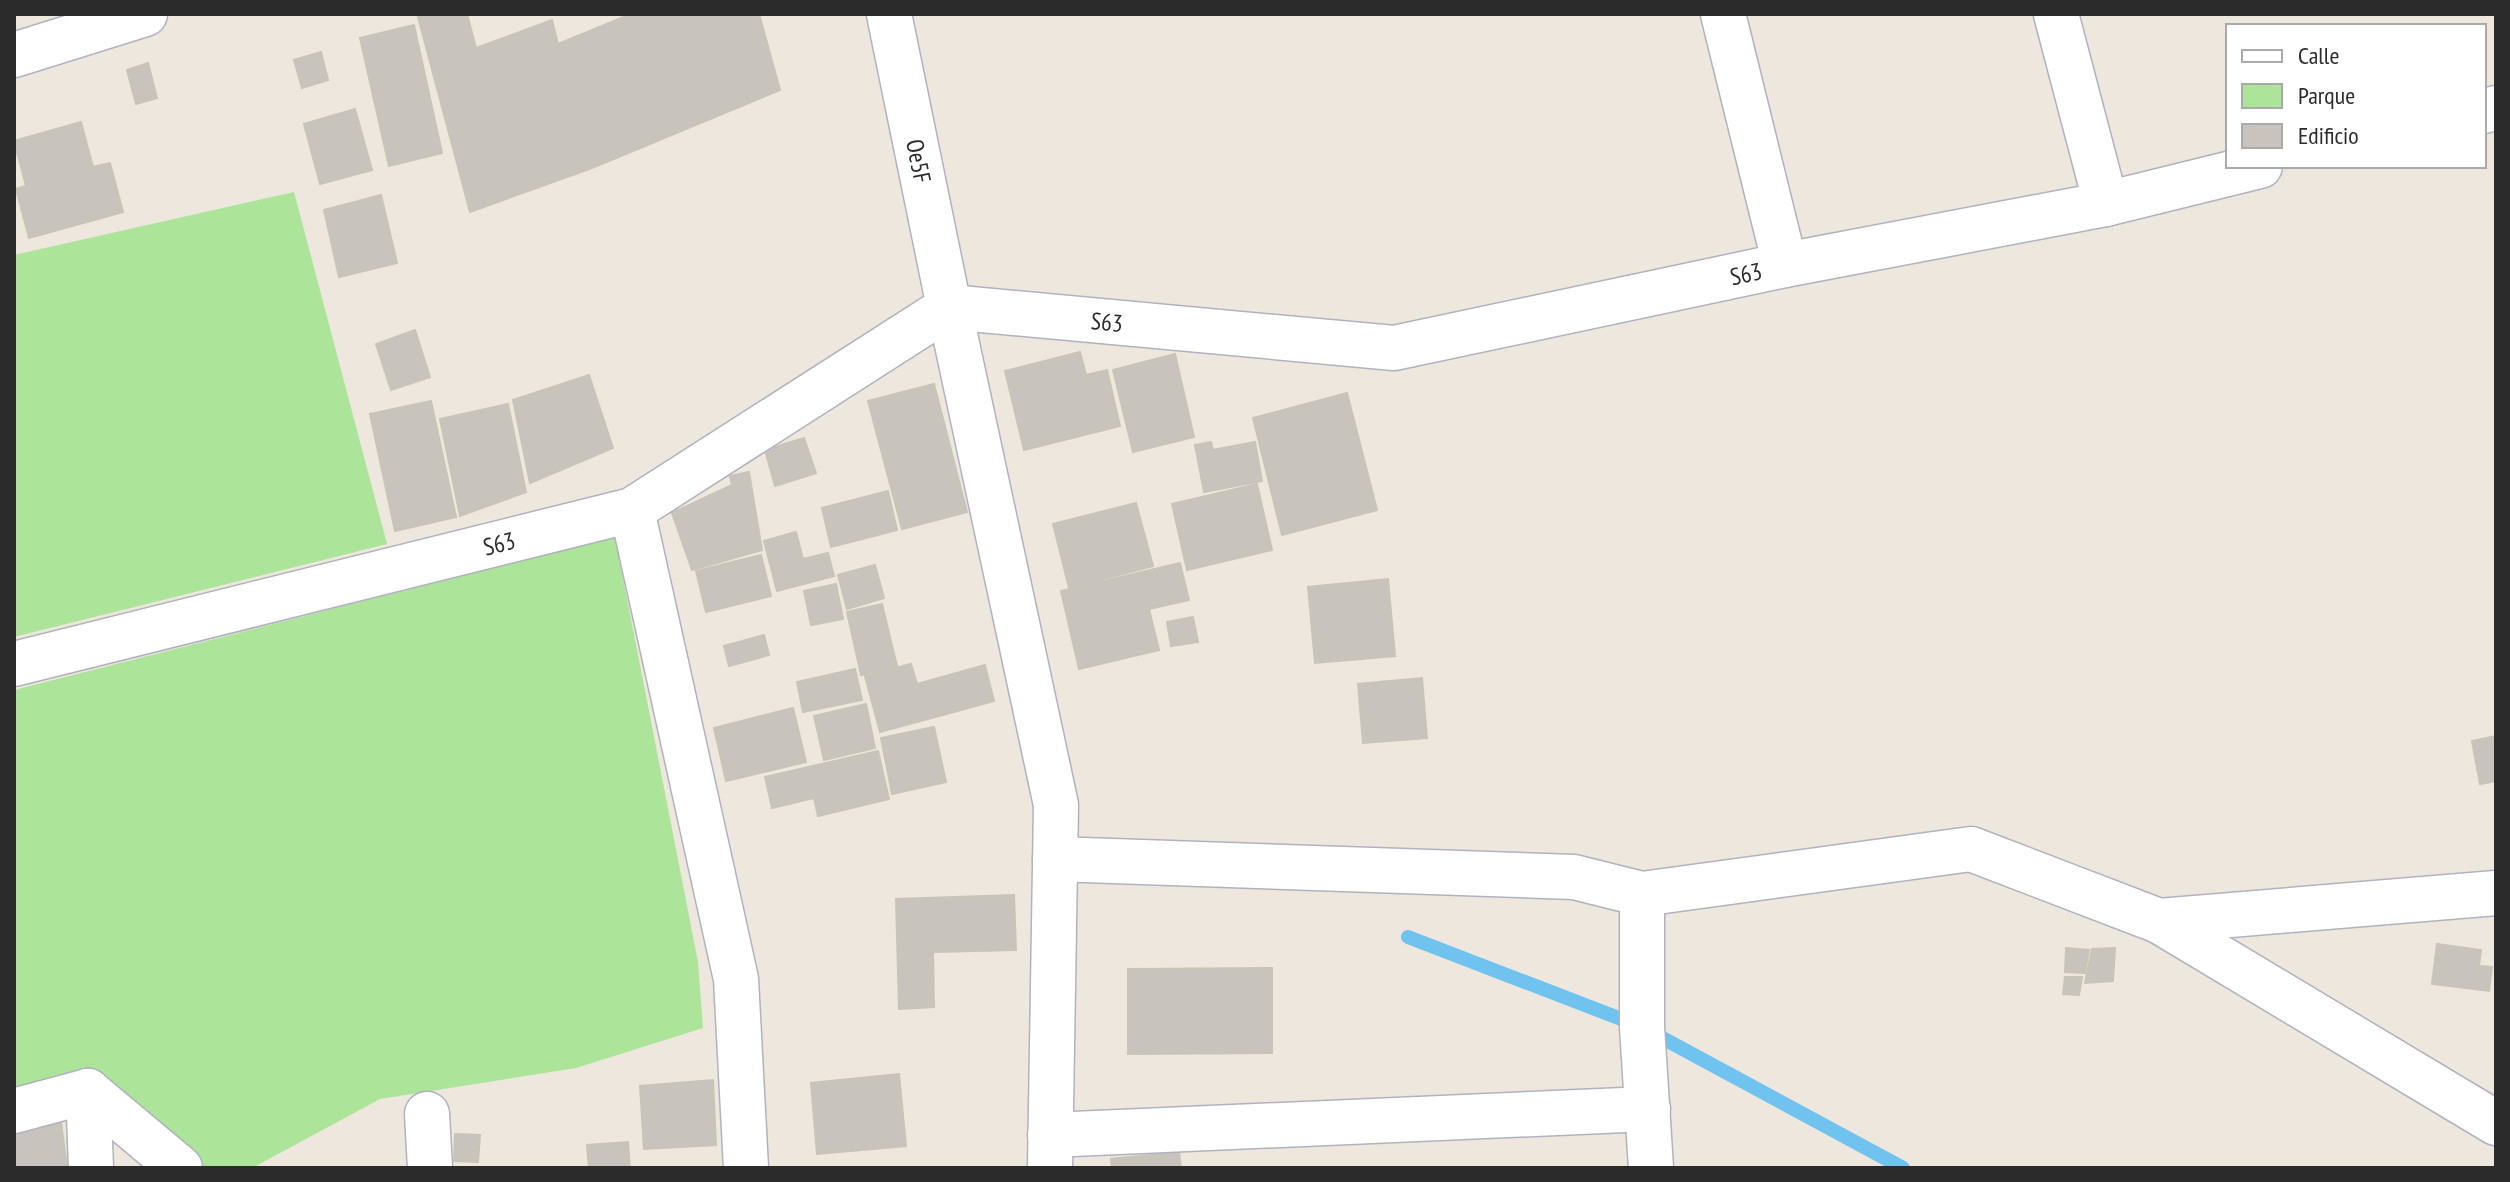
<svg xmlns="http://www.w3.org/2000/svg" width="2510" height="1182" viewBox="0 0 2510 1182" font-family="'PT Sans Narrow',sans-serif">
<style>
.green{fill:#ace499}
.lines{fill:none;stroke-linecap:round;stroke-linejoin:round}
.stream{stroke:#70c2ef;stroke-width:14}
.building{fill:#c8c4bd;stroke:#c8c4b7;stroke-width:2}
.minor-casing{stroke:#b1b2bf;stroke-width:47}
.minor{stroke:#fff;stroke-width:44}
.labels{text-anchor:middle;dominant-baseline:central;stroke-width:6;stroke-linejoin:round;paint-order:stroke}
.street-label{font-size:24px;fill:#2b2b2b;stroke:#fff}
</style>
<rect width="100%" height="100%" fill="#ede7dd"/>
<g class="green">
<polygon points="294,192 387,544 14,637 14,255"/>
<polygon points="615,537 698,962 703,1028 576,1068 380,1099 252,1168 180,1168 88,1091 14,1105 14,690"/>
</g>
<g class="lines">
<polyline class="stream" points="1408,937 1642,1027 1903,1168"/>
</g>
<g class="building">
<polygon points="430,14 467,14 476,48 552,20 558,44 631,14 759,14 780,90 592,168 470,212 418,17"/>
<polygon points="414,25 442,153 389,166 360,38"/>
<polygon points="321,52 328,80 302,88 294,60"/>
<polygon points="148,63 157,98 136,104 127,70"/>
<polygon points="355,109 372,170 320,184 304,124"/>
<polygon points="81,122 93,167 110,163 123,212 29,238 16,189 26,186 14,141"/>
<polygon points="381,195 397,263 339,277 324,210"/>
<polygon points="415,330 430,377 391,390 376,344"/>
<polygon points="1080,352 1086,375 1107,370 1120,426 1024,450 1005,371"/>
<polygon points="1175,354 1194,437 1133,452 1113,370"/>
<polygon points="589,375 613,448 530,483 513,400"/>
<polygon points="934,384 967,512 902,529 868,401"/>
<polygon points="1347,393 1377,510 1282,535 1253,418"/>
<polygon points="431,401 456,517 395,531 370,414"/>
<polygon points="508,404 526,492 460,516 440,419"/>
<polygon points="804,438 816,473 775,486 765,450"/>
<polygon points="1211,442 1213,450 1255,442 1262,481 1204,492 1195,445"/>
<polygon points="749,472 762,550 692,570 672,513 732,485 730,476"/>
<polygon points="1257,484 1272,550 1187,570 1172,504"/>
<polygon points="888,491 897,530 831,547 822,508"/>
<polygon points="1136,503 1153,566 1069,588 1053,524"/>
<polygon points="796,532 803,559 828,553 834,576 777,591 764,541"/>
<polygon points="761,555 771,596 706,612 696,571"/>
<polygon points="1180,563 1189,600 1149,609 1159,650 1079,669 1061,591"/>
<polygon points="875,565 884,598 847,609 838,575"/>
<polygon points="1388,579 1395,656 1315,663 1308,587"/>
<polygon points="836,584 843,619 811,625 804,591"/>
<polygon points="882,604 897,666 861,675 847,612"/>
<polygon points="1193,617 1198,642 1171,646 1167,622"/>
<polygon points="764,635 769,655 729,666 724,646"/>
<polygon points="911,664 917,684 985,665 994,701 880,732 865,676"/>
<polygon points="855,669 862,700 803,712 797,682"/>
<polygon points="1422,678 1427,738 1363,743 1358,684"/>
<polygon points="866,704 875,748 824,760 814,716"/>
<polygon points="793,708 806,762 726,781 714,728"/>
<polygon points="934,727 946,782 892,794 881,738"/>
<polygon points="2496,736 2496,781 2480,784 2472,741"/>
<polygon points="878,751 889,799 818,816 814,798 772,808 765,777"/>
<polygon points="1014,895 1016,950 933,952 934,1007 899,1009 896,899"/>
<polygon points="2437,944 2481,950 2479,966 2492,967 2489,991 2432,984"/>
<polygon points="2066,948 2089,950 2085,973 2065,972"/>
<polygon points="2115,948 2113,981 2085,983 2092,949"/>
<polygon points="1272,968 1272,1053 1128,1054 1128,969"/>
<polygon points="2065,977 2082,977 2079,995 2063,994"/>
<polygon points="899,1074 906,1146 817,1154 811,1083"/>
<polygon points="713,1080 716,1145 644,1149 640,1086"/>
<polygon points="60,1114 67,1168 14,1168 14,1121"/>
<polygon points="455,1134 480,1135 478,1162 454,1161"/>
<polygon points="628,1142 630,1168 589,1168 587,1145"/>
<polygon points="1179,1152 1181,1168 1112,1168 1111,1159"/>
</g>
<g class="lines">
<defs>
<g id="minor">
<path id="s1" d="M889 14 949 307 1056 805 1050 1168"/>
<polyline points="1723,14 1785,265"/>
<polyline points="2056,14 2106,204"/>
<polyline points="14,55 145,14"/>
<polyline points="2484,111 2496,108"/>
<polyline points="632,510 736,979 746,1168"/>
<path id="s2" d="M14 664 632 510 949 307 1394 348 1785 265 2106 204 2260 166"/>
<polyline points="1055,859 1574,877 1642,894 1971,849 2159,921 2496,1123"/>
<polyline points="1642,894 1642,1027 1651,1168"/>
<polyline points="2159,921 2496,893"/>
<polyline points="88,1091 180,1168"/>
<polyline points="88,1091 91,1168"/>
<polyline points="14,1111 88,1091"/>
<polyline points="427,1114 430,1168"/>
<polyline points="1050,1135 1648,1109"/>
</g>
</defs>
<use href="#minor" class="minor-casing"/>
<use href="#minor" class="minor"/>
</g>
<g class="labels">
<g class="street-label">
<text stroke="none"><textPath href="#s1" startOffset="150">Oe5F</textPath></text>
<text stroke="none"><textPath href="#s2" startOffset="1820">S63</textPath></text>
<text stroke="none"><textPath href="#s2" startOffset="1172">S63</textPath></text>
<text stroke="none"><textPath href="#s2" startOffset="500">S63</textPath></text>
</g>
</g>
<rect width="2510" height="1182" fill="none" stroke="#2b2b2b" stroke-width="32"/>
<rect x="2226" y="24" width="260" height="144" fill="#ffffff" stroke="#aaaaaa" stroke-width="2"/>
<rect x="2242" y="50" width="40" height="12" fill="#ffffff" stroke="#aaaaaa" stroke-width="2"/>
<text x="2298" y="64" font-size="24" fill="#2b2b2b">Calle</text>
<rect x="2242" y="84" width="40" height="24" fill="#ace499" stroke="#aaaaaa" stroke-width="2"/>
<text x="2298" y="104" font-size="24" fill="#2b2b2b">Parque</text>
<rect x="2242" y="124" width="40" height="24" fill="#c8c4bd" stroke="#aaaaaa" stroke-width="2"/>
<text x="2298" y="144" font-size="24" fill="#2b2b2b">Edificio</text>
</svg>
